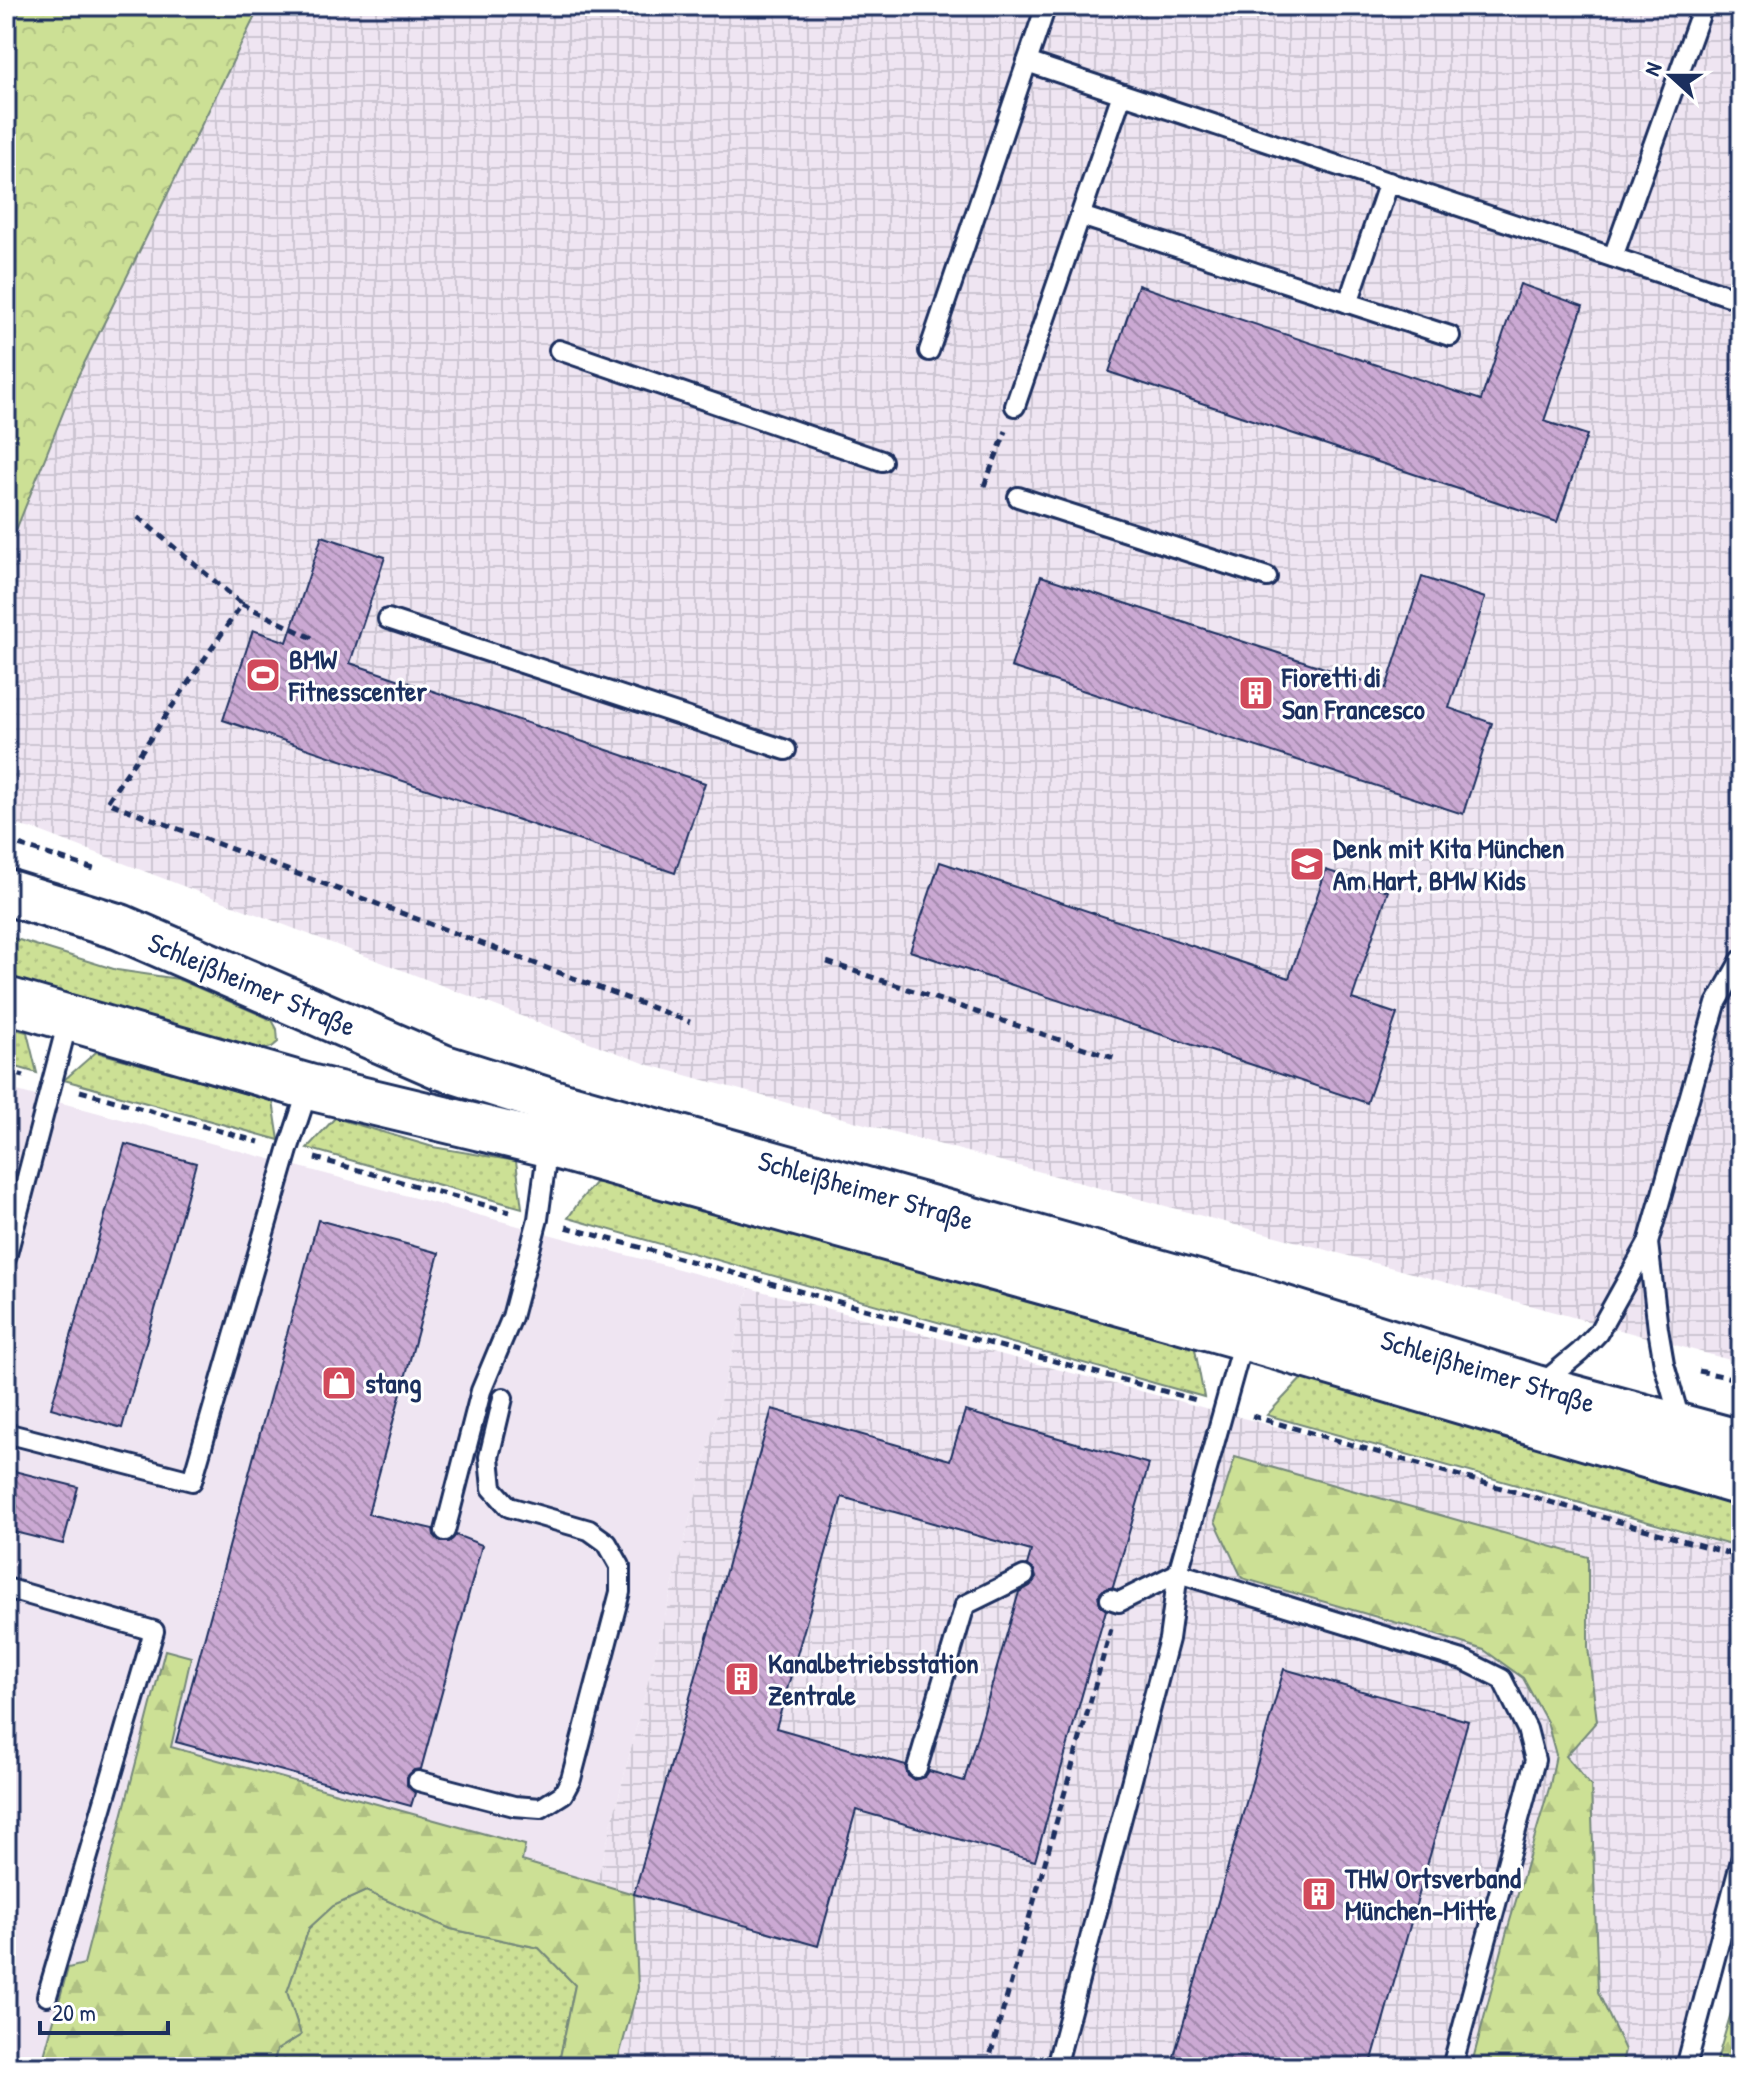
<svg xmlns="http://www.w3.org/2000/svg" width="1747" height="2073" viewBox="0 0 1747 2073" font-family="'Patrick Hand',sans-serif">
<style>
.built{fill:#efe5f2}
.industrial{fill:url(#industrial-grid)}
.grass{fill:url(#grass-dots);stroke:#74887a;stroke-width:2}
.forest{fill:url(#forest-firs);stroke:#74887a;stroke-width:2}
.park{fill:url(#park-crowns);stroke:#74887a;stroke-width:2}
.building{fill:url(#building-back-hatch);stroke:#1b2f5e;stroke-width:2;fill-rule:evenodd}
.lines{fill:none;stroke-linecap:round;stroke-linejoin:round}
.service-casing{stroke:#1b2f5e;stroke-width:24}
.secondary-casing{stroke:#1b2f5e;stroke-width:50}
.path{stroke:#1b2f5e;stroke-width:5;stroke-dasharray:8 6;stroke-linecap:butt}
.service{stroke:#fff;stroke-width:18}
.secondary{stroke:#fff;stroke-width:44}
.labels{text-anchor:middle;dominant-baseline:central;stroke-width:6;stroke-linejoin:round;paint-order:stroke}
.poi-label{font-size:28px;font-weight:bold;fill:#1b2f5e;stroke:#fff;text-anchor:start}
.street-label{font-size:28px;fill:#1b2f5e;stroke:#fff}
</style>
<defs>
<pattern id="industrial-grid" width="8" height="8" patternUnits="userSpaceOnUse" patternTransform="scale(2)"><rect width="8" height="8" fill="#efe5f2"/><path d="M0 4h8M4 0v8" fill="none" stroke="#ccc5d2"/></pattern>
<pattern id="grass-dots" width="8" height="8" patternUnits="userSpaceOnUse" patternTransform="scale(2)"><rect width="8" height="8" fill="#cce095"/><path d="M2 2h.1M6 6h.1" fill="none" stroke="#afc083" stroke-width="1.8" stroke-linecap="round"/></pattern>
<pattern id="forest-firs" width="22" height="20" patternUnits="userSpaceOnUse" patternTransform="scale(2)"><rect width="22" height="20" fill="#cce095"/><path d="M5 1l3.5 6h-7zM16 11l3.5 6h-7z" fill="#afc083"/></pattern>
<pattern id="park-crowns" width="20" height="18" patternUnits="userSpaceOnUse" patternTransform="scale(2)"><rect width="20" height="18" fill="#cce095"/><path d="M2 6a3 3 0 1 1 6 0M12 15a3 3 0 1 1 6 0" fill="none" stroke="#afc083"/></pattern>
<pattern id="building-back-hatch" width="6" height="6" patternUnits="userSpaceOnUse" patternTransform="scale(2)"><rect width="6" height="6" fill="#cba9d3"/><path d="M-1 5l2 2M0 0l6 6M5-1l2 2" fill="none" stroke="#a48aae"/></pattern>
</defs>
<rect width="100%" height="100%" fill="#fff"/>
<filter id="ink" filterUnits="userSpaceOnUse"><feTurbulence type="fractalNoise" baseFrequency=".0125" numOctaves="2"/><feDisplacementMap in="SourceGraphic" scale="16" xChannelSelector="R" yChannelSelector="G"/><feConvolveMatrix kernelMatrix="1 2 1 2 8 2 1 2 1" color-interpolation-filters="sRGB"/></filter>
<g filter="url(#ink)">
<polygon class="built" points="6,1088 749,1288 595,1889 173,2067 6,2067"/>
<g class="industrial">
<polygon points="260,6 1741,6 1741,1363 649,1065 37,830 6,823 6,555 77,378"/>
<polygon points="749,1288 1741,1549 1741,1822 1677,2067 173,2067 595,1889"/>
</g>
<g class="grass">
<polygon points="6,936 117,970 178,979 272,1020 277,1029 278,1042 272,1047 263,1049 6,980"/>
<polygon points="6,1027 27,1032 37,1073 6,1064"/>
<polygon points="96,1052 273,1101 279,1140 64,1080"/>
<polygon points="335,1118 433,1147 516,1161 522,1208 307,1148"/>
<polygon points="613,1181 1194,1344 1204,1397 568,1218 581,1199 595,1183"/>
<polygon points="1305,1375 1741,1498 1741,1548 1267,1415"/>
<polygon points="366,1891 451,1929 539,1948 575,1985 558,2067 272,2067 277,2050 301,2035 287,1992 309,1928 333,1906"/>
</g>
<g class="forest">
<polygon points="1235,1457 1588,1557 1588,1647 1597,1721 1566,1756 1591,1786 1598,1992 1625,2050 1621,2067 1471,2067 1507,1931 1550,1785 1556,1755 1547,1722 1523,1678 1484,1650 1415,1628 1242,1578 1215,1521"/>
<polygon points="165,1650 191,1657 171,1747 525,1845 522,1861 634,1894 638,1988 616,2067 558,2067 575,1985 539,1948 451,1929 366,1891 333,1906 309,1928 287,1992 301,2035 277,2050 272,2067 41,2067 68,1968 84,1964"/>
<polygon points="1741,1979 1741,2067 1715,2067"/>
</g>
<polygon class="park" points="6,6 260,6 77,378 6,555"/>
<g class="building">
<polygon points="1520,284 1583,306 1544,421 1587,435 1557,522 1109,372 1138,285 1481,400"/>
<polygon points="322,536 385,557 350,663 705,783 675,873 223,720 253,630 287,642"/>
<polygon points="1041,576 1386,688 1422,577 1485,598 1449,708 1492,723 1463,814 1011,667"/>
<polygon points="940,862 1289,978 1326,870 1388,891 1352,999 1397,1014 1367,1103 910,951"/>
<polygon points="125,1144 196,1163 122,1428 51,1408"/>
<polygon points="318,1220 439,1253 368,1514 433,1529 434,1535 441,1542 449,1542 456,1535 482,1545 421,1769 414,1770 407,1777 407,1785 415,1793 411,1806 176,1742"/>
<path d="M772 1409 950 1460 965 1411 1149 1464 1113 1587 1103 1590 1098 1596 1101 1606 1106 1610 1035 1861 856 1810 818 1946 634 1894ZM842 1497 1031 1551 1027 1565 1034 1570 1036 1578 1030 1586 1019 1592 964 1781 929 1771 925 1777 914 1780 908 1776 906 1765 776 1728Z"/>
<polygon points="6,1469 78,1487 63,1544 6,1530"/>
<polygon points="1284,1669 1468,1721 1370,2067 1171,2067"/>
</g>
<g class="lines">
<defs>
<g id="service">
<polyline points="1027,62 1741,300"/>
<polyline points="1081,216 1450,336"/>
<polyline points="1613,257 1703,6"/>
<polyline points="1348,303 1389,182"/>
<polyline points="559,350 882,461"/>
<polyline points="929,351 1046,6"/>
<polyline points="1015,406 1122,94"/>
<polyline points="1018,497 1267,577"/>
<polyline points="388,619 786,750"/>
<polyline points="1648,1243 1658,1329 1664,1364 1681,1424"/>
<polyline points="6,1258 69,1017"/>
<polyline points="1539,1386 1580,1352 1598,1333 1648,1243 1716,1004 1741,960"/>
<polyline points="6,1433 192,1481 288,1150 309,1087"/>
<polyline points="445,1531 481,1391 512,1317 538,1219 548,1145"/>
<polyline points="6,1588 154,1631 47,1996"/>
<polyline points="1110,1599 1119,1602 1178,1573 1466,1661 1502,1679 1527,1729 1535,1760 1452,2067"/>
<polyline points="917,1768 965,1605 1024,1576"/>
<polyline points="418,1781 514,1806 541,1808 563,1794 571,1779 620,1592 620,1566 607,1543 589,1530 509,1507 492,1488 489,1457 503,1398"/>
<polyline points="1056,2067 1169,1639 1178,1573 1244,1337"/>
<polyline points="1686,2067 1741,1860"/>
</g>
<g id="secondary">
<polyline points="6,892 120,927 442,1067 559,1104 1254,1299 1536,1388 1741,1443"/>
<polyline points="6,1000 309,1087 548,1144 1243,1337 1741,1483"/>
</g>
</defs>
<use href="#service" class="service-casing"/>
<use href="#secondary" class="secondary-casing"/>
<g class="path">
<polyline points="984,486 1006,431"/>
<polyline points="138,517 242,604"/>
<polyline points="312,638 242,604 107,802 690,1022"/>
<polyline points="6,841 94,869"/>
<polyline points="827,962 1114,1058"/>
<polyline points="6,1071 24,1076"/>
<polyline points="80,1091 259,1142"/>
<polyline points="315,1158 510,1212"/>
<polyline points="566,1227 1196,1400"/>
<polyline points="1699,1371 1741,1380"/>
<polyline points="1252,1416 1741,1557"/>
<polyline points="987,2067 1111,1629"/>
</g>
<use href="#service" class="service"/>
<use href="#secondary" class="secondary"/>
</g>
</g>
<defs>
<symbol id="stadium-square" viewBox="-11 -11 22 22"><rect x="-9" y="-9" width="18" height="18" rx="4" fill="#d1495b" stroke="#fff"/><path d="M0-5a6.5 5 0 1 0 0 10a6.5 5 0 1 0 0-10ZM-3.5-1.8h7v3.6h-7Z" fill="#fff"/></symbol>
<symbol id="building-square" viewBox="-11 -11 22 22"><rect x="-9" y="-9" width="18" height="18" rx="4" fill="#d1495b" stroke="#fff"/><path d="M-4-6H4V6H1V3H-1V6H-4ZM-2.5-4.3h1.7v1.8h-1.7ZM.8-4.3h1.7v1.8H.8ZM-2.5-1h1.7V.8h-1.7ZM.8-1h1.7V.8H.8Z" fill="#fff"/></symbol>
<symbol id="school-square" viewBox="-11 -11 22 22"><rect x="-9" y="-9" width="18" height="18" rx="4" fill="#d1495b" stroke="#fff"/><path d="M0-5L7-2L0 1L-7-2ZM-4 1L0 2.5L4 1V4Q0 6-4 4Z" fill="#fff"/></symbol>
<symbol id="shop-square" viewBox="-11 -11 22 22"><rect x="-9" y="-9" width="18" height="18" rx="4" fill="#d1495b" stroke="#fff"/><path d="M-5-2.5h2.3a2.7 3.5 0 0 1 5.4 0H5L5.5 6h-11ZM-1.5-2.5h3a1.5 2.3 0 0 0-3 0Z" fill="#fff"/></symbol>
</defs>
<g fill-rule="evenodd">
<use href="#stadium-square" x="243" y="655" width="40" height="40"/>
<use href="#building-square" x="1236" y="673" width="40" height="40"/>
<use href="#school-square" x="1287" y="844" width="40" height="40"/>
<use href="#shop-square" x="319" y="1363" width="40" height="40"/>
<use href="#building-square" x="722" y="1659" width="40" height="40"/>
<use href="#building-square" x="1299" y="1874" width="40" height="40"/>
</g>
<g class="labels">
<g class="poi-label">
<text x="289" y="659">BMW<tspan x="289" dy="32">Fitnesscenter</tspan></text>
<text x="1282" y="677">Fioretti di<tspan x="1282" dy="32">San Francesco</tspan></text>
<text x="1333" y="848">Denk mit Kita München<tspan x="1333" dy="32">Am Hart, BMW Kids</tspan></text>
<text x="365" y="1383">stang</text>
<text x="768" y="1663">Kanalbetriebsstation<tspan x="768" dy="32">Zentrale</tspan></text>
<text x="1345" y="1878">THW Ortsverband<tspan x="1345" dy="32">München-Mitte</tspan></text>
</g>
<g class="street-label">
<text transform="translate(252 984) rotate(23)">Schleißheimer Straße</text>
<text transform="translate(866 1190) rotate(16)">Schleißheimer Straße</text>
<text transform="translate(1488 1371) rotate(17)">Schleißheimer Straße</text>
</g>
</g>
<rect width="1747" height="2073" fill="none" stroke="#fff" stroke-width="32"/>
<rect x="16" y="16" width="1715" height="2041" fill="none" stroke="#1b2f5e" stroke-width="3" filter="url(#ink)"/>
<g transform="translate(1671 76) rotate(291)" stroke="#ffffff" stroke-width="6" paint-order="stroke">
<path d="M0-6L14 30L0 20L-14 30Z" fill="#1b2f5e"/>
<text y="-12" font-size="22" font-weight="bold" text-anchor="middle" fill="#1b2f5e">N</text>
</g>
<path d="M40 2021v12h128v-12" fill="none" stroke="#1b2f5e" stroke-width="4"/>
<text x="52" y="2021" font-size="24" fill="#1b2f5e" stroke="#ffffff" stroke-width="6" paint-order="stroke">20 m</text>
</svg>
